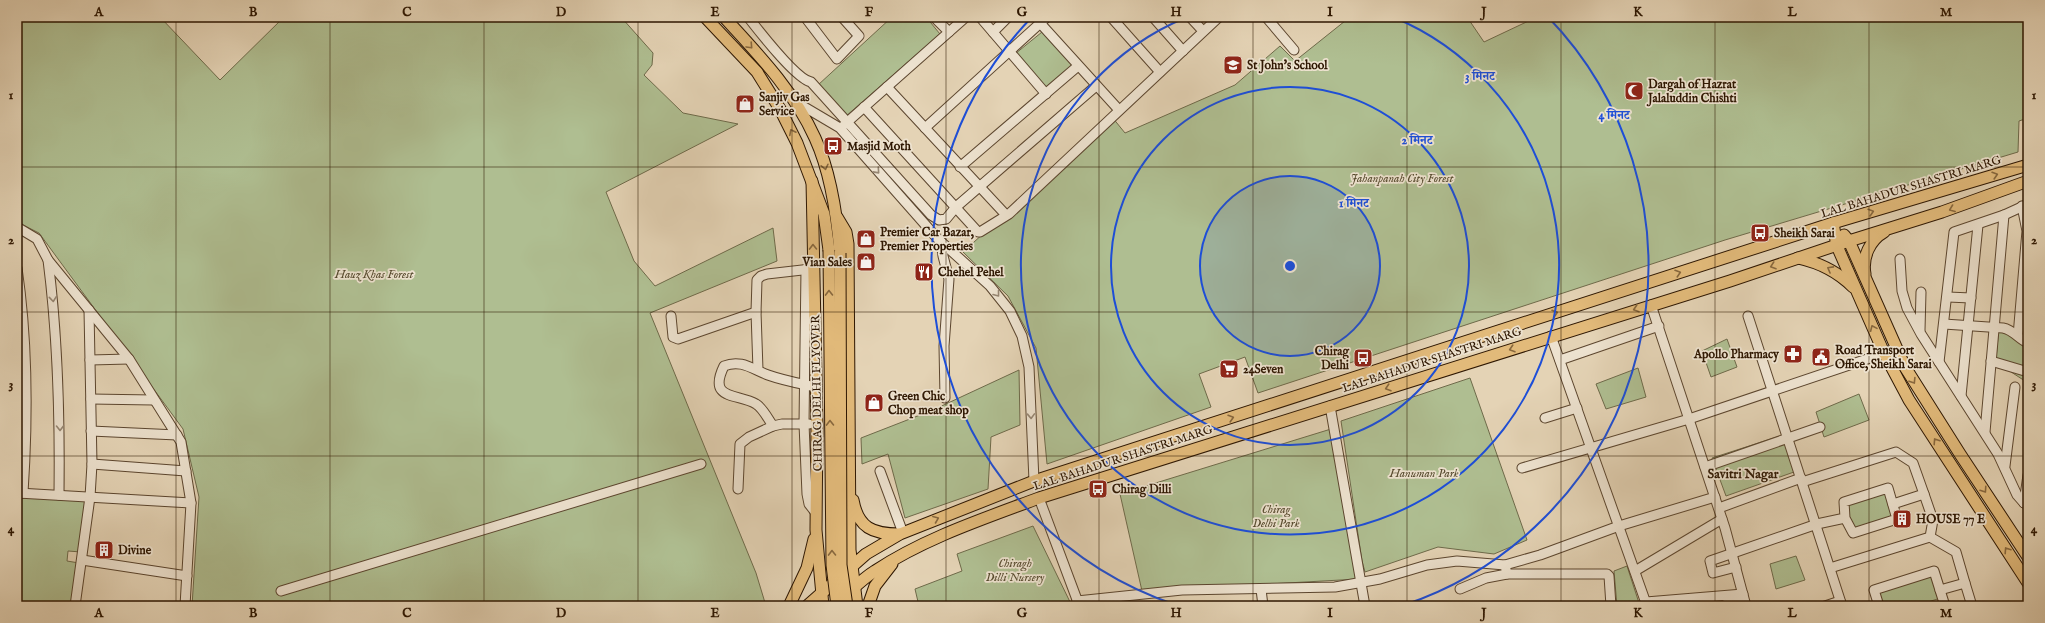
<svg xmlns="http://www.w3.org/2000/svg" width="2045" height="623" viewBox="0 0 2045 623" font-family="'IM FELL English','Noto Serif Devanagari',serif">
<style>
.green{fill:#afbe91;stroke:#6e6a4a}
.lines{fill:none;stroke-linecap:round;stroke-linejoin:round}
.minor-casing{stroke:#5c462f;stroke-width:11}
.major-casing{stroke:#2e1702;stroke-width:13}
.minor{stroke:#ede2cf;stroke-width:9}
.major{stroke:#e2ba7a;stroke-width:11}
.major-bridge-casing{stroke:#2e1702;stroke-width:13;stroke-linecap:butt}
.major-bridge{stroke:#e2ba7a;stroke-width:11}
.oneway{stroke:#88683e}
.oneway2{stroke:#978773}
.grid{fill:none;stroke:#2e1702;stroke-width:1;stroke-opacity:0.55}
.ring{fill:none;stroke:#1d4ed8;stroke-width:2}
.labels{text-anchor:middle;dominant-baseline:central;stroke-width:3.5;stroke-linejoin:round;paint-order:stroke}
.poi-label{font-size:12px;font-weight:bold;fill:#2e1702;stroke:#ede2cf;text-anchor:start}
.park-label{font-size:12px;font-style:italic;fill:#55492d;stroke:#ede2cf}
.street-label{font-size:12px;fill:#2e1702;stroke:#ede2cf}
.neighbourhood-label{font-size:13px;font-weight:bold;fill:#2e1702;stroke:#ede2cf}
.centre{fill:#1d4ed8;stroke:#ede2cf;stroke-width:2}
.ring-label{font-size:12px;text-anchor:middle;font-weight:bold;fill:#1d4ed8;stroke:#ede2cf;stroke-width:3.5;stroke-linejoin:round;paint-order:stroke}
.neatline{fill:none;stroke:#2e1702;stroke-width:1.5}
.grid-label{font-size:13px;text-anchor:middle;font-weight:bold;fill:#2e1702}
</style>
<rect width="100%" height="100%" fill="#e4d3b5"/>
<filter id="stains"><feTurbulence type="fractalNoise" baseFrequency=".005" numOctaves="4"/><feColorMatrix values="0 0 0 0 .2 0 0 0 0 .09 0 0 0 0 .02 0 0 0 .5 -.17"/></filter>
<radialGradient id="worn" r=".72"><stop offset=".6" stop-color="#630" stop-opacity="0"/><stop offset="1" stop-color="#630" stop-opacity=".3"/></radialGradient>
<g class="green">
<polygon points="17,17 160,17 220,80 284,17 621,17 653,53 652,65 644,75 683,113 738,124 606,192 634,261 655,286 773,228 777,261 650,313 756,573 766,606 192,606 199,497 183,429 39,233 17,222"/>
<polygon points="892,17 926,17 940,34 845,117 818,85"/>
<polygon points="1350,17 1467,17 1484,42 1537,17 2028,17 2028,118 2019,121 2018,152 1725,240 1258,393 1245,357 1199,374 1211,407 1047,464 1036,348 1008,296 963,252 1112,117 1125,133 1235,85 1280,46 1295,61"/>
<polygon points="1042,32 1074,67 1047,90 1015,54"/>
<polygon points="1999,326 2028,344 2028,383 2005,368 1996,359"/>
<polygon points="1727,339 1737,367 1711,377 1702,351"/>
<polygon points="1638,368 1646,397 1606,409 1596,384"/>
<polygon points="1019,370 1020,425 991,437 988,489 905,518 888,454 862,464 861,438 933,410"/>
<polygon points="1470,378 1527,540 1494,554 1438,547 1365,572 1362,561 1341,421"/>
<polygon points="1859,394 1869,420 1824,437 1816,412"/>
<polygon points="1331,429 1359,579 1142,591 1120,494"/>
<polygon points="1783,435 1794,472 1726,496 1712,458"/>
<polygon points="1888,488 1897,515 1854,529 1844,502"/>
<polygon points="17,497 86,500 81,552 68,551 67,561 79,563 73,606 17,606"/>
<polygon points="1033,526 1072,606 919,606 915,589 962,571 957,554"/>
<polygon points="1796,556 1805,580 1776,589 1770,564"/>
<polygon points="1627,566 1640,606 1617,606 1614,571"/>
<polygon points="1934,571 1944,597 1915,606 1879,606 1874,590"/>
</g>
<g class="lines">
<defs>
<g id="minor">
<path d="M748 17C759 31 796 79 811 82L931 215 939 220 946 219 956 207 1096 86"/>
<polyline points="805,17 837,59 859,36 842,17"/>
<polyline points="980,17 1046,94"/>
<polyline points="1111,17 1160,72"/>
<polyline points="1153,17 1183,51"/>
<polyline points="1190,17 1203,31"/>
<polyline points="1266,17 1294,50"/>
<polyline points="1040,23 1119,110"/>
<polyline points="949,32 966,17"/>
<polyline points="993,32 1008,17"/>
<polyline points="887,87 1006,215"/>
<polyline points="796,102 840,128 937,238 990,286 1010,311 1022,336 1029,367 1034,481"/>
<polyline points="864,107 978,232 980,232 1009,214 1219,17"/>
<polyline points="844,125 949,32 934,17"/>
<polyline points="925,128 1047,17"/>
<polyline points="960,167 1078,66"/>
<polyline points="17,227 37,239 48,260 129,359 181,442 191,503 185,606"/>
<polyline points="941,242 943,256 949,279 944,346 945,398"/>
<polyline points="1900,259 1902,291 1907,308 1921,334 1998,454 2017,495 2024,503 2028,503"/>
<path d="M48 260C58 338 60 416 59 495"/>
<path d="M17 268C28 342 28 418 23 493"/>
<polyline points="806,269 804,424 807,494 809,504 816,513"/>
<polyline points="1948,297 1971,298"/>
<polyline points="1651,305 1725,528 1746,606"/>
<polyline points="671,316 673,337 678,339 756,312"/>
<polyline points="1748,316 1842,606"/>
<path d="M1944 324 2003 328C2014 330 2018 339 2028 343"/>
<polyline points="1920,330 1921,292"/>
<polyline points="1551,336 1647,606"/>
<polyline points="2018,336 2027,231 2022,206"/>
<polyline points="90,360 129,359"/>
<polyline points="1560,360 1659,326"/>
<polyline points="1991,361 2028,372"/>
<polyline points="1939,362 1954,232 2004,215 2028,204"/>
<polyline points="758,370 756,312 757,280 761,276 767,274 811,269"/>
<polyline points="1961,396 1978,225"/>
<polyline points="91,399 153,400"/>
<polyline points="1330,406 1365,606"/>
<polyline points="1545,418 1577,408"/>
<path d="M809 424H782L773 426C768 419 763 408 756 404 738 393 707 401 724 366 741 359 752 369 768 375 782 380 797 383 811 386"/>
<polyline points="91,431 177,435"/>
<polyline points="1985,432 2004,215"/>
<polyline points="92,464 186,471"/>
<polyline points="2005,466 2015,387"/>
<polyline points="1705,467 1820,427"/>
<polyline points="1522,468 1689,419 1897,349"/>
<polyline points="880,471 903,533"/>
<polyline points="1802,482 1896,452 1913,463 1924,494 1893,504"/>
<polyline points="738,489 740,444 749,437 773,426"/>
<polyline points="18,493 191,503"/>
<polyline points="1039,498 1079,605"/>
<polyline points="2024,503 2028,475"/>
<polyline points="1719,508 1801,478"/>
<polyline points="1930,537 1956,552 1965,583 1940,590"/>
<polyline points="82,560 187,576"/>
<polyline points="1505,565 1507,574 1607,574 1609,576 1611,606"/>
<polyline points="1736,567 1713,573 1710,561 1817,524 1845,518 1853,533 1897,519 1888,488 1844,502 1845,518"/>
<polyline points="1830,568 1930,537 1933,520 1924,494"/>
<polyline points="1635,571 1722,519"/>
<polyline points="1965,583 1972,606"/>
<polyline points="1261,589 1263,606"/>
<polyline points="1460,589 1486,578 1507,574"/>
<polyline points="281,591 701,464"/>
<polyline points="1077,601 1182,590 1335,587 1380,579 1427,565 1457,561 1505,565 1540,555 1619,526 1715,497"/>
<polyline points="1646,602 1743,594"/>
<polyline points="75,606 90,497 92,464 89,310"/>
<polyline points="1723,606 1740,596"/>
<polyline points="1825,606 1840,601"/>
<polyline points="1879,606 1874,590 1934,571 1945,606"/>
</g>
<g id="major">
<polyline points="705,17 757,72 780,109 797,143 824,214 829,250"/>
<path d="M724 17C758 54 794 91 815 138 831 173 837 215 840 253"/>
<polyline points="812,181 817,425 816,530 823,606"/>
<polyline points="837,217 846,232 848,244 850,550 857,606"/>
<polyline points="1833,223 1837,246 1884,353 1909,400 2028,583"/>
<polyline points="1844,235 1849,241 1905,367 1960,454 2028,557"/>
<path d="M1798 258C1820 263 1837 271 1853 287"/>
<path d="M1865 274C1862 257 1870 240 1884 232"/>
<path d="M853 500C858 528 873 534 899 534"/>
<path d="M840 600C851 591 862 579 875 571 925 538 983 519 1039 498L1730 281 1849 241 1942 212 2028 181"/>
<polyline points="789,606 807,568 814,539"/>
<polyline points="807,606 866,554 900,534 1034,481 1833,223 2028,165"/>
<polyline points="868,606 875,586 892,564"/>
</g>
</defs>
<use href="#minor" class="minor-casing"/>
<use href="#major" class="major-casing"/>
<use href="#minor" class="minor"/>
<use href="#major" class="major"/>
<defs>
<g id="major-bridge">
<polyline points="829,250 832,565 837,606"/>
<polyline points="840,253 841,565 847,606"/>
</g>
</defs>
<use href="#major-bridge" class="major-bridge-casing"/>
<use href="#major-bridge" class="major-bridge"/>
</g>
<defs><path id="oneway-chevron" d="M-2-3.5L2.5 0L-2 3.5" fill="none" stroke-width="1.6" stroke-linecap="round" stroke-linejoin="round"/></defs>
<g class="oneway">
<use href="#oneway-chevron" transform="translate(750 46) rotate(47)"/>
<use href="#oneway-chevron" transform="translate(792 132) rotate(-117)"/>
<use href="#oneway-chevron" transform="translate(825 167) rotate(77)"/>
<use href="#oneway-chevron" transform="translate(1995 175) rotate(-17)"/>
<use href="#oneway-chevron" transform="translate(1952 209) rotate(159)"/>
<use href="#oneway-chevron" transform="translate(1871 212) rotate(-17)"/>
<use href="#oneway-chevron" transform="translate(813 247) rotate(-91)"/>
<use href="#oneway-chevron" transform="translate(1773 266) rotate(161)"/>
<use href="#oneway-chevron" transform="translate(1830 269) rotate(-151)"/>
<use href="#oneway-chevron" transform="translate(1678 273) rotate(-18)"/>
<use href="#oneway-chevron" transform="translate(829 293) rotate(-91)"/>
<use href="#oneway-chevron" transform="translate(1636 309) rotate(162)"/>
<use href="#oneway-chevron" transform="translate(1555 313) rotate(-18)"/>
<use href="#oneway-chevron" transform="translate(1873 328) rotate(-114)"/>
<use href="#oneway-chevron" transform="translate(1512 349) rotate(162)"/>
<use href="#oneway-chevron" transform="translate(1913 381) rotate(58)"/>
<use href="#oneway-chevron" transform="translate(1388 388) rotate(162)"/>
<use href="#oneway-chevron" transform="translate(1231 418) rotate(-17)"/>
<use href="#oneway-chevron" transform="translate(830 423) rotate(-91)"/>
<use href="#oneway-chevron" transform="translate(1936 441) rotate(-123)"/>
<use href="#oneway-chevron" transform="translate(1984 490) rotate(56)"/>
<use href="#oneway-chevron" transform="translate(936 519) rotate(-22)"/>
<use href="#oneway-chevron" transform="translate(2007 550) rotate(-123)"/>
<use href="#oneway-chevron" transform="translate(832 553) rotate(-91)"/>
</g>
<g class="oneway2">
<use href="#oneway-chevron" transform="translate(877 171) rotate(48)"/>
<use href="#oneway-chevron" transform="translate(997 294) rotate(52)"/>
<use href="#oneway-chevron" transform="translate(53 299) rotate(84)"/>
<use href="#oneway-chevron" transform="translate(1031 416) rotate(88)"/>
<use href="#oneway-chevron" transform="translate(60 428) rotate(89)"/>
</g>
<path class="grid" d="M176 17V606M330 17V606M484 17V606M638 17V606M792 17V606M946 17V606M1099 17V606M1253 17V606M1407 17V606M1561 17V606M1715 17V606M1869 17V606M17 167H2028M17 312H2028M17 456H2028"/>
<circle cx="1290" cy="266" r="90" fill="#1d4ed8" fill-opacity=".12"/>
<g class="ring">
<circle cx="1290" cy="266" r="90"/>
<circle cx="1290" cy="266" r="179"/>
<path d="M1393 17A269 269 0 1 1 1187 17"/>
<path d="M1176 605A358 358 0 0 1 1032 17M1548 17A358 358 0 0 1 1404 605"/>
</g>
<defs>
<symbol id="school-square" viewBox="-11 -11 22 22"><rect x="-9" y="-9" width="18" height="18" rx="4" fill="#8f2418" stroke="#ede2cf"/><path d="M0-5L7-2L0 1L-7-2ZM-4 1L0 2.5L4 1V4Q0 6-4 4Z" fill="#fff"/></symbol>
<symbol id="mosque-square" viewBox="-11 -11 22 22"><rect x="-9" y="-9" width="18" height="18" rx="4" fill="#8f2418" stroke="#ede2cf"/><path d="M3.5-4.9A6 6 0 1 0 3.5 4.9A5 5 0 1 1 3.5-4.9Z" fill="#fff"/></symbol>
<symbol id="shop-square" viewBox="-11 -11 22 22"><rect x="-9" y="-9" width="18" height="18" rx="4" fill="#8f2418" stroke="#ede2cf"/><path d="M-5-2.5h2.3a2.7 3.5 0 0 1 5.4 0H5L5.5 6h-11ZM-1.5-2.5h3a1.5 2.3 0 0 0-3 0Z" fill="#fff"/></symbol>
<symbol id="bus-square" viewBox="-11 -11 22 22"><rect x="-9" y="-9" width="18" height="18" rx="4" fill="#8f2418" stroke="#ede2cf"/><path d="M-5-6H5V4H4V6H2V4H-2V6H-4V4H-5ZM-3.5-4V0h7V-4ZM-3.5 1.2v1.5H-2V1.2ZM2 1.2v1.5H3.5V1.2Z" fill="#fff"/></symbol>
<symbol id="restaurant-square" viewBox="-11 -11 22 22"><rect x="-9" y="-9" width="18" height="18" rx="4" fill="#8f2418" stroke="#ede2cf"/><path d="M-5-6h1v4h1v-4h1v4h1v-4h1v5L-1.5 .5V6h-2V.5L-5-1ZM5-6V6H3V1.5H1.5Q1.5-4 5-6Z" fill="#fff"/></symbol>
<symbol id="pharmacy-square" viewBox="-11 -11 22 22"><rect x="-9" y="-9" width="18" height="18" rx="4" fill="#8f2418" stroke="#ede2cf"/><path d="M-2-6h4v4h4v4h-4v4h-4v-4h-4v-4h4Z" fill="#fff"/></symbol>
<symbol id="civic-square" viewBox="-11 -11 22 22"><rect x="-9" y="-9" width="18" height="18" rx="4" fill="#8f2418" stroke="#ede2cf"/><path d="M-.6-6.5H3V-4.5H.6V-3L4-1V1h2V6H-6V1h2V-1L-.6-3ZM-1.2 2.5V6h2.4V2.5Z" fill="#fff"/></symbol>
<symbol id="supermarket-square" viewBox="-11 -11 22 22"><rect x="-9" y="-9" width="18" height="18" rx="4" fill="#8f2418" stroke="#ede2cf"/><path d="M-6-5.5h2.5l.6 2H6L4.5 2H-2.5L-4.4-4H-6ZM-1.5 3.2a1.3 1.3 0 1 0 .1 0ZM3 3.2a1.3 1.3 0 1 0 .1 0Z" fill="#fff"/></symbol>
<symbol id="building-square" viewBox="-11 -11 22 22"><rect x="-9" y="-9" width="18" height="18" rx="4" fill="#8f2418" stroke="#ede2cf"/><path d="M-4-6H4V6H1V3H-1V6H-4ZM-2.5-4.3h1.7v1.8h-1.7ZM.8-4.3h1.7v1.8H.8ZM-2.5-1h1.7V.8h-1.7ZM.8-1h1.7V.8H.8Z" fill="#fff"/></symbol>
</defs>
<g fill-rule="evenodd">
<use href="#school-square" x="1222" y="54" width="22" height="22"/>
<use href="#mosque-square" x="1623" y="80" width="22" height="22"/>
<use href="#shop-square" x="734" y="93" width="22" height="22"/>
<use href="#bus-square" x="822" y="135" width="22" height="22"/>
<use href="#bus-square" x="1749" y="222" width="22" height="22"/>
<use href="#shop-square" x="855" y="228" width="22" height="22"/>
<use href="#shop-square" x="855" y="251" width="22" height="22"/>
<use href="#restaurant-square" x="913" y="261" width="22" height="22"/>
<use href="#pharmacy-square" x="1782" y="343" width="22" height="22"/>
<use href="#civic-square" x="1810" y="346" width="22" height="22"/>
<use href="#bus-square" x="1352" y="347" width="22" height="22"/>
<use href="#supermarket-square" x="1218" y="358" width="22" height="22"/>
<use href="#shop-square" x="863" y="392" width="22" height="22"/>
<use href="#bus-square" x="1087" y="478" width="22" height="22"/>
<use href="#building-square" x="1891" y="508" width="22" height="22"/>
<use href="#building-square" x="93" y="539" width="22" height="22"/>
</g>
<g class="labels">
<g class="poi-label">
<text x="1247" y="65">St John's School</text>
<text x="1648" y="84">Dargah of Hazrat<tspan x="1648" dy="14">Jalaluddin Chishti</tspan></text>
<text x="759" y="97">Sanjiv Gas<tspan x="759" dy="14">Service</tspan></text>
<text x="847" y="146">Masjid Moth</text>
<text x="880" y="232">Premier Car Bazar,<tspan x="880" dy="14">Premier Properties</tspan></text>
<text x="1774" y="233">Sheikh Sarai</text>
<text x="852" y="262" text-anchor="end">Vian Sales</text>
<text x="938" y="272">Chehel Pehel</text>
<text x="1835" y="350">Road Transport<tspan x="1835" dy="14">Office, Sheikh Sarai</tspan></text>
<text x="1349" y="351" text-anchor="end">Chirag<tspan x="1349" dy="14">Delhi</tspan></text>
<text x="1779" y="354" text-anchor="end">Apollo Pharmacy</text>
<text x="1243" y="369">24Seven</text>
<text x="888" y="396">Green Chic<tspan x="888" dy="14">Chop meat shop</tspan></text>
<text x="1112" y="489">Chirag Dilli</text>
<text x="1916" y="519">HOUSE 77 E</text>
<text x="118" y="550">Divine</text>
</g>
<g class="park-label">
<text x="1402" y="178">Jahanpanah City Forest</text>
<text x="374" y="274">Hauz Khas Forest</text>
<text x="1424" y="473">Hanuman Park</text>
<text x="1276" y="509">Chirag<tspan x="1276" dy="14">Delhi Park</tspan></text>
<text x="1015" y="563">Chiragh<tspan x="1015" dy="14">Dilli Nursery</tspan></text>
</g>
<g class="street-label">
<text transform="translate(1911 187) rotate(-17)">LAL BAHADUR SHASTRI MARG</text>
<text transform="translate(1432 360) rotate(-18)">LAL BAHADUR SHASTRI MARG</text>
<text transform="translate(817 393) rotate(-91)">CHIRAG DELHI FLYOVER</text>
<text transform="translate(1123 458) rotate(-18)">LAL BAHADUR SHASTRI MARG</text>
</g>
<g class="neighbourhood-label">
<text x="1743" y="474">Savitri Nagar</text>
</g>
</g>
<circle cx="1290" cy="266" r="6" class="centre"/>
<g class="ring-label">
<text x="1480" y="80">3 मिनट</text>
<text x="1614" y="119">4 मिनट</text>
<text x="1417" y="144">2 मिनट</text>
<text x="1354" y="207">1 मिनट</text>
</g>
<rect width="2045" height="623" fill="none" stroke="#e4d3b5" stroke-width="44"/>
<rect x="22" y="22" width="2001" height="579" class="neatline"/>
<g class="grid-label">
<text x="99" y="16">A</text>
<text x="253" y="16">B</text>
<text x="407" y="16">C</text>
<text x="561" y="16">D</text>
<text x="715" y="16">E</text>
<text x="869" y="16">F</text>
<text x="1022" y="16">G</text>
<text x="1176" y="16">H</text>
<text x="1330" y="16">I</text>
<text x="1484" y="16">J</text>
<text x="1638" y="16">K</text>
<text x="1792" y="16">L</text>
<text x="1946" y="16">M</text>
<text x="11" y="99">1</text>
<text x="2034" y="99">1</text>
<text x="11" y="244">2</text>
<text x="2034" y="244">2</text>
<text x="11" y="388">3</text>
<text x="2034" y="388">3</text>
<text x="11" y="533">4</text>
<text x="2034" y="533">4</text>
<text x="99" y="617">A</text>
<text x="253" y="617">B</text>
<text x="407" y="617">C</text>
<text x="561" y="617">D</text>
<text x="715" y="617">E</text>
<text x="869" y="617">F</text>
<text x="1022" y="617">G</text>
<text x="1176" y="617">H</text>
<text x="1330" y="617">I</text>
<text x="1484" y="617">J</text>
<text x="1638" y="617">K</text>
<text x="1792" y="617">L</text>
<text x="1946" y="617">M</text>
</g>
<rect width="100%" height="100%" filter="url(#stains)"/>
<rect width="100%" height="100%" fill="url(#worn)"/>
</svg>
